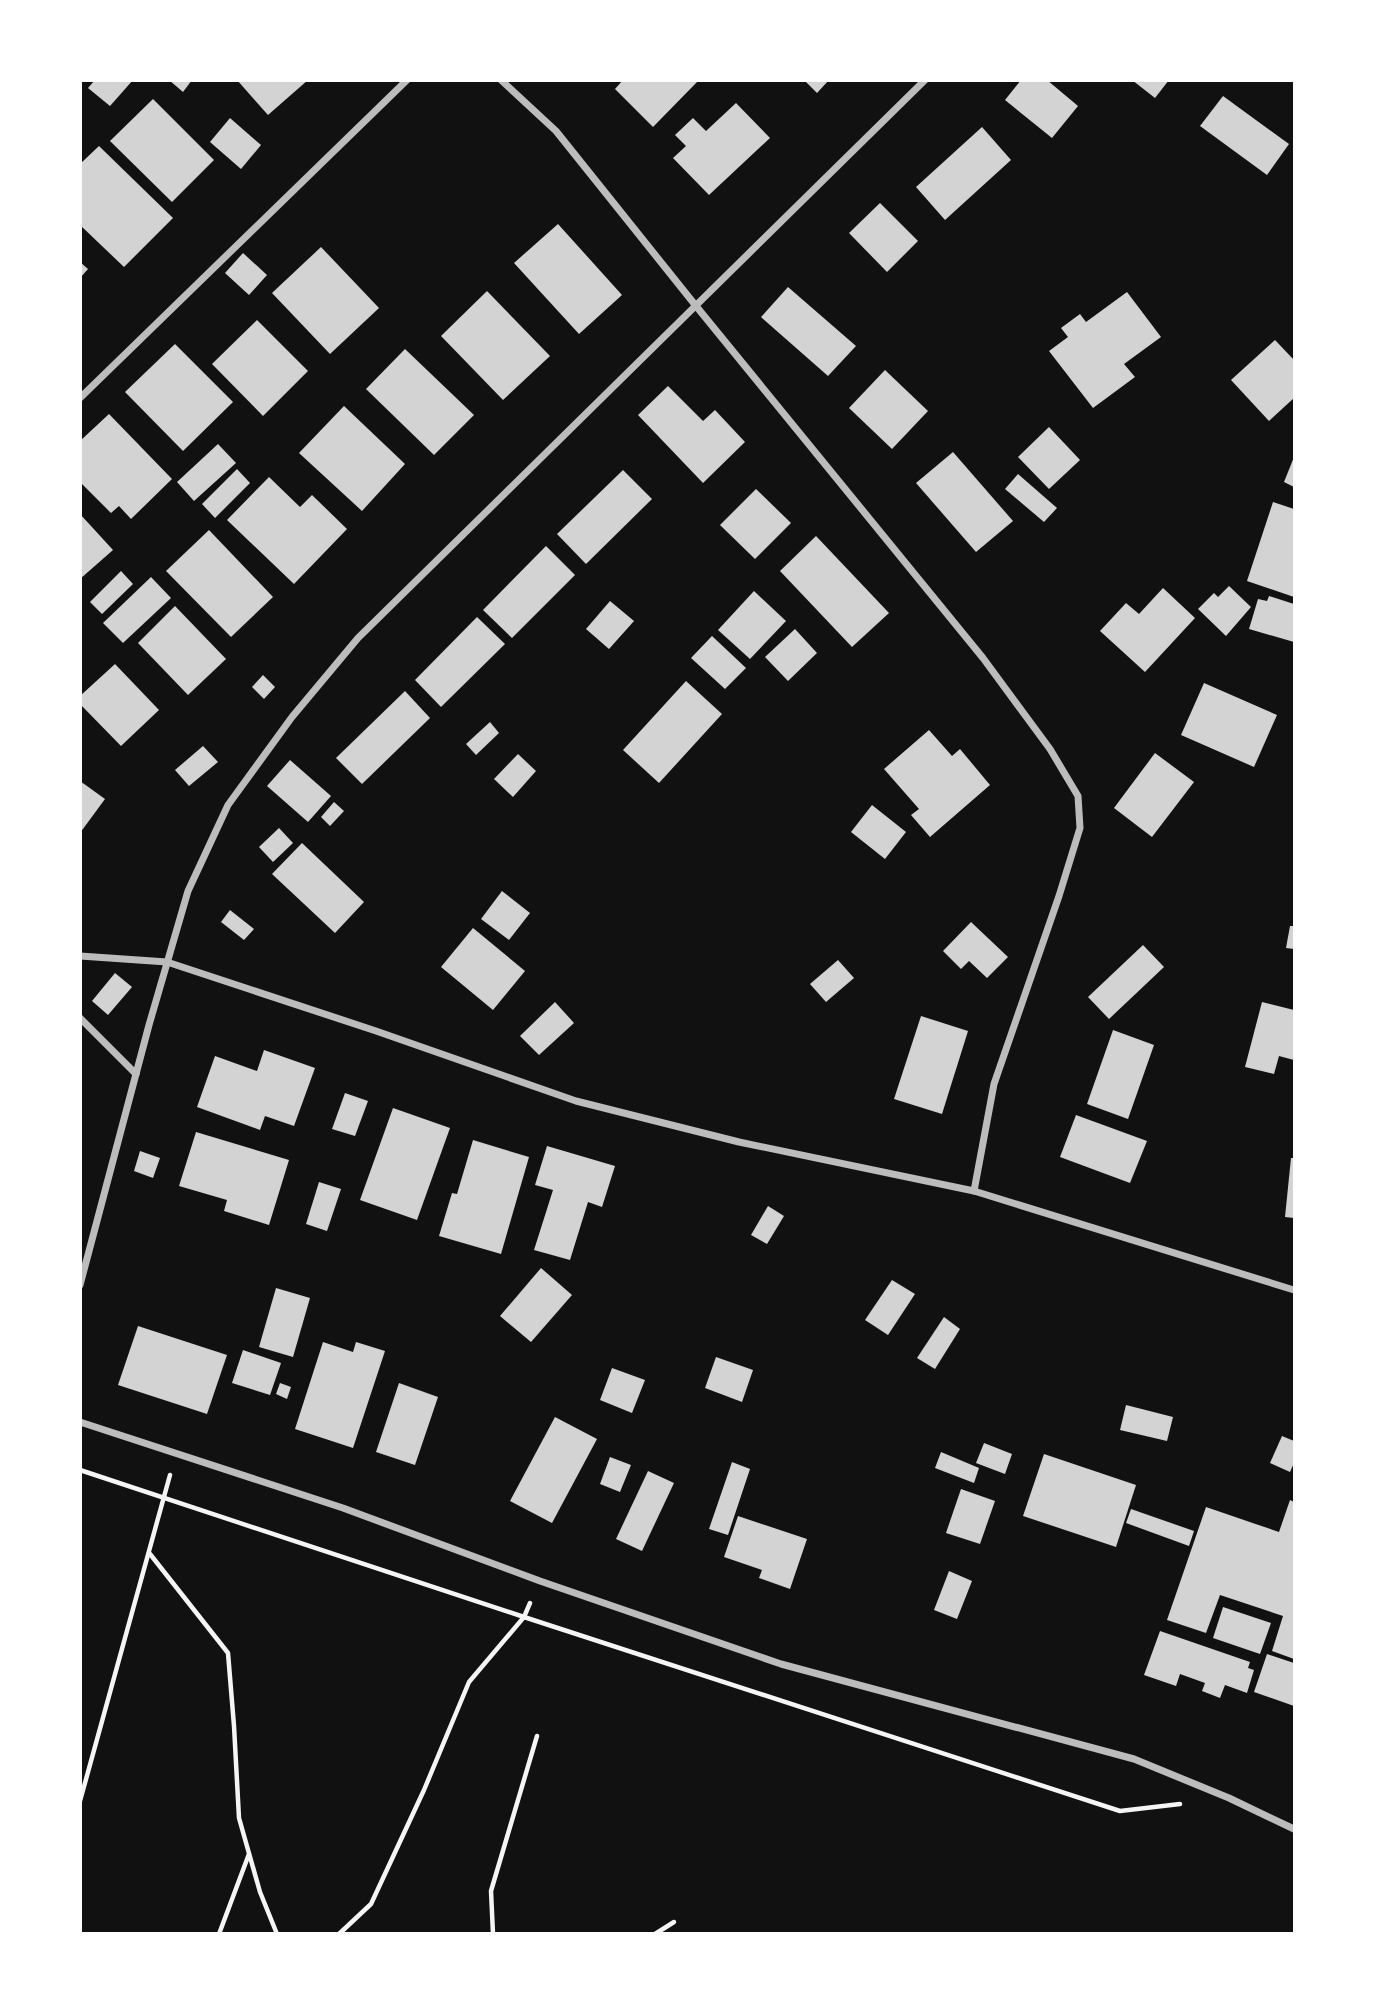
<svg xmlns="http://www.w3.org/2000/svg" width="1375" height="2014" viewBox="0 0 1375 2014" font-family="'PT Serif',serif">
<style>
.building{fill:#d3d3d3}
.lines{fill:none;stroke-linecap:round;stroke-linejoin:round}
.path{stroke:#f5f5f5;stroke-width:4.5}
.minor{stroke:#bcbcbc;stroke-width:7}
</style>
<rect width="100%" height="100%" fill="#111"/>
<g class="building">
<polygon points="95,80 133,80 110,106 88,88"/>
<polygon points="169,80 192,80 183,92"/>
<polygon points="237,80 308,80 268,115"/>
<polygon points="623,80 699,80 653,127 615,89"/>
<polygon points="804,80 829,80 817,93"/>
<polygon points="1021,80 1047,80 1078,106 1052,138 1005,100"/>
<polygon points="1132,80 1169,80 1155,98"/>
<polygon points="1223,96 1289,144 1267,175 1200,126"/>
<polygon points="153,99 214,160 172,202 110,141"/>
<polygon points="736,103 770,138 709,195 673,158 686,146 675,135 693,118 706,131"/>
<polygon points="230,118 261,145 241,169 210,142"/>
<polygon points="982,127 1011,160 945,220 916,187"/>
<polygon points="99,146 173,218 124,267 80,225 80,164"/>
<polygon points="880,203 918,241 887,272 849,233"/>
<polygon points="558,224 622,295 579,334 514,263"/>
<polygon points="321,247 379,308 330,354 272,293"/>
<polygon points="243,253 267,275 249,295 225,273"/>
<polygon points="80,262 88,269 80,278"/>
<polygon points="788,287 856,346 828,376 761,317"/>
<polygon points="487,291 550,356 503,400 441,336"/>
<polygon points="1127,292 1161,337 1124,364 1135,377 1093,408 1049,351 1068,337 1061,328 1080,314 1086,322"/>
<polygon points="257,320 308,371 263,416 212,364"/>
<polygon points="1275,340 1294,360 1294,398 1269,421 1231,380"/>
<polygon points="175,344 233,402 183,451 125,392"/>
<polygon points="405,349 474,415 434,455 366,389"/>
<polygon points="885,370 928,411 892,449 849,408"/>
<polygon points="668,386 703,421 715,410 745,442 703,483 638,415"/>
<polygon points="344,406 405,464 362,511 299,453"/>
<polygon points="109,414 172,479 131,519 119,506 111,513 80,482 80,441"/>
<polygon points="1049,427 1080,460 1049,489 1018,457"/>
<polygon points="218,444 236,463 194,501 177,482"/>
<polygon points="953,452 1013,521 976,552 916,483"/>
<polygon points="1294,457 1294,487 1284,482"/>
<polygon points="237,469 250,483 215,518 202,504"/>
<polygon points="623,470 652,499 586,564 557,534"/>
<polygon points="1018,474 1057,508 1044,522 1005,489"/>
<polygon points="269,477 300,507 312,495 347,529 294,584 227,520"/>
<polygon points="756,489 791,523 755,559 720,525"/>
<polygon points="1273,502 1294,509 1294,597 1247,581"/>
<polygon points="80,514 113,550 80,579"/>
<polygon points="209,530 273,597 231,637 166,571"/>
<polygon points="816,536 889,613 852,647 780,571"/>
<polygon points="546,546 575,575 512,638 483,610"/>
<polygon points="121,571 133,584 102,614 90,602"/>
<polygon points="151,577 171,598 123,643 103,623"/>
<polygon points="1229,586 1251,607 1226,636 1198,609 1214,593 1218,597"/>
<polygon points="1163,588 1195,618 1145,672 1100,631 1126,603 1139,614"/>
<polygon points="754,591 786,621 750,659 718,630"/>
<polygon points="1269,596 1294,604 1294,642 1249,629 1258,599 1267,601"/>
<polygon points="610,601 634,621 609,649 586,629"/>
<polygon points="175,606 226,659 188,695 138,643"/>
<polygon points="477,617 505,644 441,707 415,680"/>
<polygon points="795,629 817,653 788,681 765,657"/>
<polygon points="712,636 746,668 725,689 691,658"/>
<polygon points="115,664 159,710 121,746 80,704 80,696"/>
<polygon points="263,675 275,687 264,699 252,687"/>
<polygon points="686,681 722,714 659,783 623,750"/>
<polygon points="1204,683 1277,715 1254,767 1181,735"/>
<polygon points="405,691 430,718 362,784 336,758"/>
<polygon points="490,722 499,733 476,755 466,744"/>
<polygon points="929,730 952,756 960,749 990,785 930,837 911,815 919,809 884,769"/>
<polygon points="203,746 218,762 189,786 175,770"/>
<polygon points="1155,753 1194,782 1152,837 1114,808"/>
<polygon points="518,754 536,771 513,797 494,779"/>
<polygon points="290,760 331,796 308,822 267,786"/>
<polygon points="80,781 105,799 80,833"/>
<polygon points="334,802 344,811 330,826 321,817"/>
<polygon points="872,805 906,832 885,859 851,832"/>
<polygon points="279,828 293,843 273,862 259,847"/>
<polygon points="302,843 364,902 335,933 272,874"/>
<polygon points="502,891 530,913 509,940 481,919"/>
<polygon points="230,910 254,929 244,940 221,922"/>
<polygon points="971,922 1008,957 987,978 969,961 961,969 943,951"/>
<polygon points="1290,926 1294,926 1294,949 1286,948"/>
<polygon points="473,928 525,971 493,1010 441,967"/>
<polygon points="1143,945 1164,967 1109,1019 1088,997"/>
<polygon points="838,960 854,978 826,1002 810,984"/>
<polygon points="115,973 132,987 108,1015 92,1001"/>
<polygon points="555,1002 574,1023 539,1055 520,1036"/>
<polygon points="1262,1002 1294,1010 1294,1060 1279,1056 1274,1074 1245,1067"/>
<polygon points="921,1016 968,1031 942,1114 894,1099"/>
<polygon points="1113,1030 1154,1045 1128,1119 1087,1104"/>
<polygon points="264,1050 315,1068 294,1126 265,1116 260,1130 197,1107 215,1056 257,1071"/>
<polygon points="345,1093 368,1101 355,1136 332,1129"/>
<polygon points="393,1108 450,1128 417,1220 360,1200"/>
<polygon points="1076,1115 1147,1141 1130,1183 1060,1157"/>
<polygon points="196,1132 289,1160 269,1225 224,1211 227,1200 179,1186"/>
<polygon points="473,1140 529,1157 501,1254 439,1236 452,1193 457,1194"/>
<polygon points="547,1146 615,1166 602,1207 588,1202 570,1260 534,1250 553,1190 535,1185"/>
<polygon points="140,1151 160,1158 153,1178 134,1171"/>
<polygon points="1291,1158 1294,1158 1294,1218 1285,1217"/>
<polygon points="319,1182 341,1189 327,1231 306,1224"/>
<polygon points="768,1206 784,1216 767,1244 751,1235"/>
<polygon points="541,1268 572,1295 531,1342 500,1316"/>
<polygon points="892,1280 915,1294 888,1335 865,1320"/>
<polygon points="276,1288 310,1298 293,1357 259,1347"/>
<polygon points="944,1317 960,1329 935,1369 917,1358"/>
<polygon points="138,1326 227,1355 207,1414 118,1385"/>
<polygon points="323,1342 353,1352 356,1342 385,1351 353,1448 295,1429"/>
<polygon points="243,1350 281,1363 270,1395 232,1383"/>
<polygon points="716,1357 753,1370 742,1402 705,1388"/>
<polygon points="612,1368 645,1380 632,1413 600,1400"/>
<polygon points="280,1383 291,1387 287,1399 276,1394"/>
<polygon points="399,1383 438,1397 415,1465 376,1452"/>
<polygon points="1126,1405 1173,1417 1167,1441 1120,1430"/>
<polygon points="555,1417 597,1439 552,1523 510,1501"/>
<polygon points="1282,1436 1294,1441 1294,1463 1290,1472 1270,1463"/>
<polygon points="984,1443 1012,1454 1005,1474 976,1463"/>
<polygon points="941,1452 979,1468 974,1483 935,1468"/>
<polygon points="1044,1454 1136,1485 1116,1547 1023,1516"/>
<polygon points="610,1457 631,1465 620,1492 600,1484"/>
<polygon points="732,1462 750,1469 728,1535 709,1529"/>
<polygon points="648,1471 674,1483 642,1551 616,1539"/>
<polygon points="961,1489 995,1501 980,1544 946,1533"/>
<polygon points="1290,1500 1294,1502 1294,1659 1272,1651 1283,1616 1220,1595 1206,1633 1167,1620 1206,1507 1279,1532"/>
<polygon points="1131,1509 1194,1531 1189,1546 1126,1523"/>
<polygon points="738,1516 807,1539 790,1589 759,1578 762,1570 724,1557"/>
<polygon points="949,1571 972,1581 957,1619 934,1610"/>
<polygon points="1223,1607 1271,1623 1260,1654 1213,1638"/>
<polygon points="1160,1631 1250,1662 1248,1668 1254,1670 1247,1693 1225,1685 1220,1698 1202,1691 1205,1683 1180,1674 1176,1686 1144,1675"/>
<polygon points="1267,1654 1294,1663 1294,1706 1254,1692"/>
</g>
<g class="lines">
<g class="path">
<polyline points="80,1470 524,1617 1120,1811 1180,1804"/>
<polyline points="150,1554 228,1653 234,1726 239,1818 260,1892 277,1934"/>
<polyline points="80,1801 170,1475"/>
<polyline points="219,1934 249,1854"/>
<polyline points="339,1934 371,1904 424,1790 469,1682 524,1617 530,1603"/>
<polyline points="493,1934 491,1891 537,1736"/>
<polyline points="655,1934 674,1922"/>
</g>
<g class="minor">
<polyline points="501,80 556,131 696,306 983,658 1050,749 1078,796 1080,828 1059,896 994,1084 974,1191"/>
<polyline points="80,398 407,80"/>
<polyline points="80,956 167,962 376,1031 576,1101 739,1142 974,1191 1294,1290"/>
<polyline points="80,1018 136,1074"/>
<polyline points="80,1285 149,1025 188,891 228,805 292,717 358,638 925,80"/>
<polyline points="80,1422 343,1508 540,1581 781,1664 1134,1759 1229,1798 1294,1829"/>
</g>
</g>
<rect width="1375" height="2014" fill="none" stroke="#ffffff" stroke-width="164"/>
</svg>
